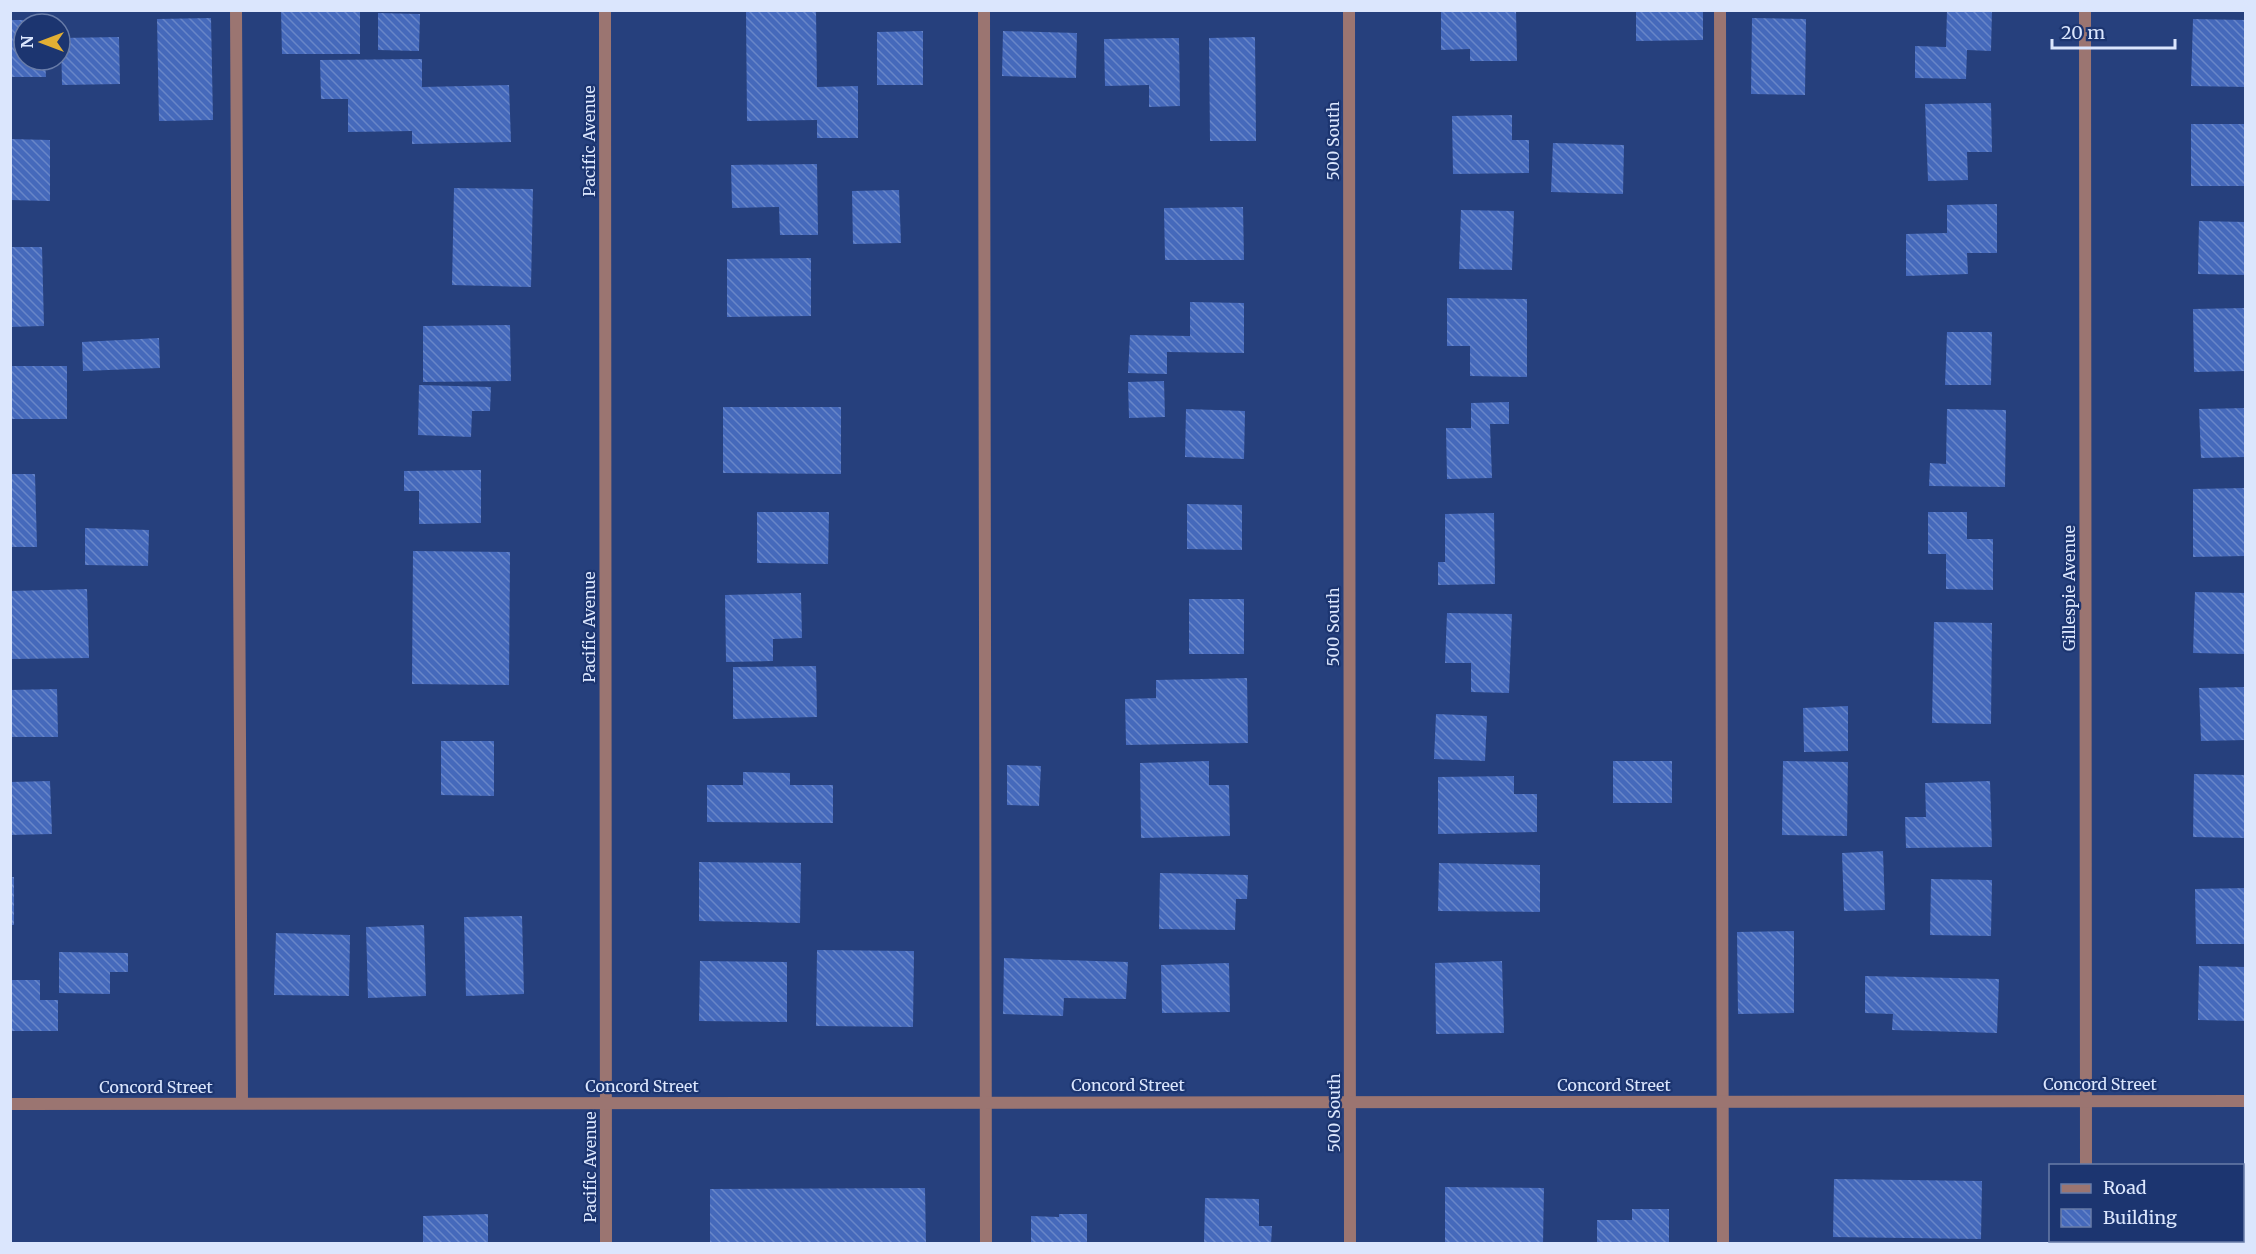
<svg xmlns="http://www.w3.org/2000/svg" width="2256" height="1254" viewBox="0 0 2256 1254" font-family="Merriweather,serif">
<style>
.building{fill:url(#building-back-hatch)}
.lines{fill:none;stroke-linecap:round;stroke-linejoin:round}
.lane{stroke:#9b7571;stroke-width:12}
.street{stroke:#9b7571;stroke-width:12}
.labels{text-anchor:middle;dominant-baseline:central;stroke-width:4.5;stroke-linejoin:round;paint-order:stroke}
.street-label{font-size:16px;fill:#dbe6fd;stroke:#1c3570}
</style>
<defs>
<pattern id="building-back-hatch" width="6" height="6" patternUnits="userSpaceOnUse" patternTransform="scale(1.5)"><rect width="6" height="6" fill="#4569bb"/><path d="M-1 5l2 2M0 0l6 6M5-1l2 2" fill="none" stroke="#6886c8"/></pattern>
</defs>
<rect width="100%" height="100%" fill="#26407d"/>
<g class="building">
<polygon points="281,10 360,10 360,54 282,54"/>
<polygon points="746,10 816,10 817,87 858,86 858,138 817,138 817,120 747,121"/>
<polygon points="1441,10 1516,10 1517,61 1470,61 1470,49 1441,50"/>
<polygon points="1947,10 1992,10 1991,51 1967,50 1966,79 1915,78 1915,46 1946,47"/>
<polygon points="1636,11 1703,11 1703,40 1636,41"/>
<polygon points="378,13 420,14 419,51 378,50"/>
<polygon points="211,18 213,120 159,121 157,19"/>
<polygon points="1752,18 1806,19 1805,95 1751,94"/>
<polygon points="2193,19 2246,20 2246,87 2191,86"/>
<polygon points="10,20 45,20 45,24 24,24 24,60 45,60 46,77 10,77"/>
<polygon points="923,31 923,85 877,85 877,32"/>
<polygon points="1003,31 1077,33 1076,78 1002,76"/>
<polygon points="119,37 120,84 62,85 61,38"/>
<polygon points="1255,37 1256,141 1210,141 1209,38"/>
<polygon points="1179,38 1180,106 1149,107 1149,85 1105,86 1104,39"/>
<polygon points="422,59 422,87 509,85 511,142 412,144 412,131 348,132 348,99 321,99 320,60"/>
<polygon points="1991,103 1992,152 1967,152 1968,180 1928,181 1925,104"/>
<polygon points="1512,115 1512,140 1529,140 1529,173 1453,174 1452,116"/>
<rect x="2191" y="124" width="55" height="62"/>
<polygon points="10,139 50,140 50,201 10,200"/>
<polygon points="1553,143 1624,145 1623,194 1551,192"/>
<polygon points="817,164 818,235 780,235 779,207 732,208 731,165"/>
<polygon points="454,188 533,189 531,287 452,285"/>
<polygon points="899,190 901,243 853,244 852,191"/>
<polygon points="1997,204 1997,253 1967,253 1968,274 1906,276 1906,234 1947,233 1947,205"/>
<polygon points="1243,207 1244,260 1165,260 1164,208"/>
<polygon points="1461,210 1514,211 1512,270 1459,269"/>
<polygon points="2199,221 2246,222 2246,275 2198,274"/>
<polygon points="10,247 42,247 44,326 10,327"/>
<polygon points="811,258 811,316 727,317 727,259"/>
<polygon points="1447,298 1527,299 1527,377 1470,376 1470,346 1447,346"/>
<polygon points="1190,302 1244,303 1244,353 1167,352 1167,374 1128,373 1130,335 1190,336"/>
<polygon points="2246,308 2246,371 2194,372 2193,309"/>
<polygon points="510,325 511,381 423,382 423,326"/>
<polygon points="1947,332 1992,332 1991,385 1945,385"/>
<polygon points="159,338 160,368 83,371 82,342"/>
<rect x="10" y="366" width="57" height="53"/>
<polygon points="1164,381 1165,417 1129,418 1128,382"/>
<polygon points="419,385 491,387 490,411 472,411 471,437 418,435"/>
<polygon points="1509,402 1509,424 1490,424 1492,478 1447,479 1446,428 1471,428 1471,403"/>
<polygon points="723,407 841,407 841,474 723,473"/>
<polygon points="2246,408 2246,457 2201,458 2199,409"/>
<polygon points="1186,409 1245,411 1244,459 1185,457"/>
<polygon points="1947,409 2006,410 2005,487 1929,486 1930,463 1946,464"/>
<polygon points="481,470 481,523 419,524 419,491 404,491 404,471"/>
<polygon points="10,474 35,474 37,547 10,547"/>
<polygon points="2246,488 2246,556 2193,557 2193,489"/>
<polygon points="1187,504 1242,505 1242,550 1187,549"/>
<polygon points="757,512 829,512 828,564 757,563"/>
<polygon points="1928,512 1967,512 1967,539 1993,539 1993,590 1946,589 1946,554 1928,554"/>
<polygon points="1494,513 1495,584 1438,585 1438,562 1445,562 1445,514"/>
<polygon points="85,528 149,530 148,566 85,565"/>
<polygon points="413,551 510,552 509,685 412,684"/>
<polygon points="87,589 89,658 10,659 10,591"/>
<polygon points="2195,592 2246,593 2246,654 2193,653"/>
<polygon points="801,593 802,638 773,639 773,661 726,662 725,595"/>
<rect x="1189" y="599" width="55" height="55"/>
<polygon points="1447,613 1512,614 1509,693 1471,692 1471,663 1445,663"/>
<polygon points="1934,622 1992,623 1991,724 1932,723"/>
<polygon points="816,666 817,717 733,719 733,667"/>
<polygon points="1247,678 1248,743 1126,745 1125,699 1156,698 1156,680"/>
<polygon points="2246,687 2246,740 2201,741 2199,688"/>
<polygon points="57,689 58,737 10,737 10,690"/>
<polygon points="1848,706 1848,751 1804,752 1803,708"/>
<polygon points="1436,714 1487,716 1485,761 1434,759"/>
<polygon points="441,741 494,741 494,796 441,795"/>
<polygon points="1209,761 1209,785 1229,785 1230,836 1141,838 1140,763"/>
<rect x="1613" y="761" width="59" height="42"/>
<polygon points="1783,761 1848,762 1847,836 1782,835"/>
<polygon points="1007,765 1041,766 1039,806 1007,805"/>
<polygon points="743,772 790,773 790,785 833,785 833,823 707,822 707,785 743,785"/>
<polygon points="2194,774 2246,775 2246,838 2193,837"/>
<polygon points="1514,776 1514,794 1537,794 1537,832 1438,834 1438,777"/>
<polygon points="50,781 52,834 10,835 10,782"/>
<polygon points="1990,781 1992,847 1906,848 1905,817 1926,817 1925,783"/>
<polygon points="1883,851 1885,910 1844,911 1842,853"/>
<polygon points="699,862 801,863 800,923 699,921"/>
<polygon points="1439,863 1540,865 1540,912 1438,911"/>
<polygon points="1160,873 1248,875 1247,899 1236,899 1235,930 1159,929"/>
<rect x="10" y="877" width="4" height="48"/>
<polygon points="1931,879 1992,880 1991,936 1930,935"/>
<polygon points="2246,888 2246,944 2196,944 2195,889"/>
<polygon points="522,916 524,994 466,996 464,917"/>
<polygon points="424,925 426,996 368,998 366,927"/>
<polygon points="1794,931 1794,1013 1738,1014 1737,932"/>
<polygon points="276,933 350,935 349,996 274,995"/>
<polygon points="817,950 914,951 913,1027 816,1026"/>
<polygon points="59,952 128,953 128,972 110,972 110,994 59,993"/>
<polygon points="1004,958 1128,962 1126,999 1064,998 1063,1016 1003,1014"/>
<polygon points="700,961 787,962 787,1022 699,1021"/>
<polygon points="1502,961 1504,1033 1436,1034 1435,963"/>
<polygon points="1229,963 1230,1012 1162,1013 1161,965"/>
<polygon points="2199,966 2246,967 2246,1021 2198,1020"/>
<polygon points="1865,976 1999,979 1997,1033 1892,1030 1893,1014 1865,1013"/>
<polygon points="10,980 40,980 40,1000 58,1000 58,1031 10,1031"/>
<polygon points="1834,1179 1982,1181 1981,1239 1833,1237"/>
<polygon points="1445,1187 1544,1188 1543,1244 1445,1244"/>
<polygon points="925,1188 926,1244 710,1244 710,1189"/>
<polygon points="1205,1198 1259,1199 1259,1226 1272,1226 1271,1244 1204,1244"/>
<polygon points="2242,1207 2246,1207 2246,1244 2200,1244 2200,1240 2242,1240"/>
<polygon points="1632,1209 1669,1209 1669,1244 1597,1244 1597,1220 1632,1220"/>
<polygon points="488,1214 488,1244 423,1244 423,1216"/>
<polygon points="1059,1214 1087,1214 1087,1244 1031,1244 1031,1216 1059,1217"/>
</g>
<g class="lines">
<g class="lane">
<polyline points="236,10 242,1103"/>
<polyline points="984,10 986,1244"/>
<polyline points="1720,10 1723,1244"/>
</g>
<g class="street">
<polyline points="605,10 606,1244"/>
<polyline points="1349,10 1350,1244"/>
<polyline points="2085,10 2086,1166"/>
<polyline points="10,1104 2246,1101"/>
<polyline points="2086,1240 2086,1244"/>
</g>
</g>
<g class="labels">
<g class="street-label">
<text transform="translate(589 141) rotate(-90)">Pacific Avenue</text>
<text transform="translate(1333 141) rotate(-90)">500 South</text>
<text transform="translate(2069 588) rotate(-90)">Gillespie Avenue</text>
<text transform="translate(589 627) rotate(-90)">Pacific Avenue</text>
<text transform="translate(1333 627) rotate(-90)">500 South</text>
<text x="2100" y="1084">Concord Street</text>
<text x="1128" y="1085">Concord Street</text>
<text x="1614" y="1085">Concord Street</text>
<text x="642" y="1086">Concord Street</text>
<text x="156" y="1087">Concord Street</text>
<text transform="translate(1334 1113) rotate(-90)">500 South</text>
<text transform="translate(590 1167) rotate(-90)">Pacific Avenue</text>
</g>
</g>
<rect width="2256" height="1254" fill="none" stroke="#dbe6fd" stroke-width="24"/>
<rect x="2049" y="1164" width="195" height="78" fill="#1c3570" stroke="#687ca8" stroke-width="1.5"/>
<rect x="2061" y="1184" width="30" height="9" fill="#9b7571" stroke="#687ca8" stroke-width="1.5"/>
<text x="2103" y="1194" font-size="18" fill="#dbe6fd">Road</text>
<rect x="2061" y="1209" width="30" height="18" fill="url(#building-back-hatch)" stroke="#687ca8" stroke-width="1.5"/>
<text x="2103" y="1224" font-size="18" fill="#dbe6fd">Building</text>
<g transform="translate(42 42) rotate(270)"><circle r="28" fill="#1c3570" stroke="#687ca8" stroke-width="1.5"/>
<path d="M0-4.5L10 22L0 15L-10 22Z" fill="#e2af34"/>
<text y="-9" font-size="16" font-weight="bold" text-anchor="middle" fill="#dbe6fd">N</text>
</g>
<path d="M2052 39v9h123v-9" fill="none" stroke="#dbe6fd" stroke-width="3"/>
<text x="2061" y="39" font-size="18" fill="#dbe6fd" stroke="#1c3570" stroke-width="4.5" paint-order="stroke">20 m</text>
</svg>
